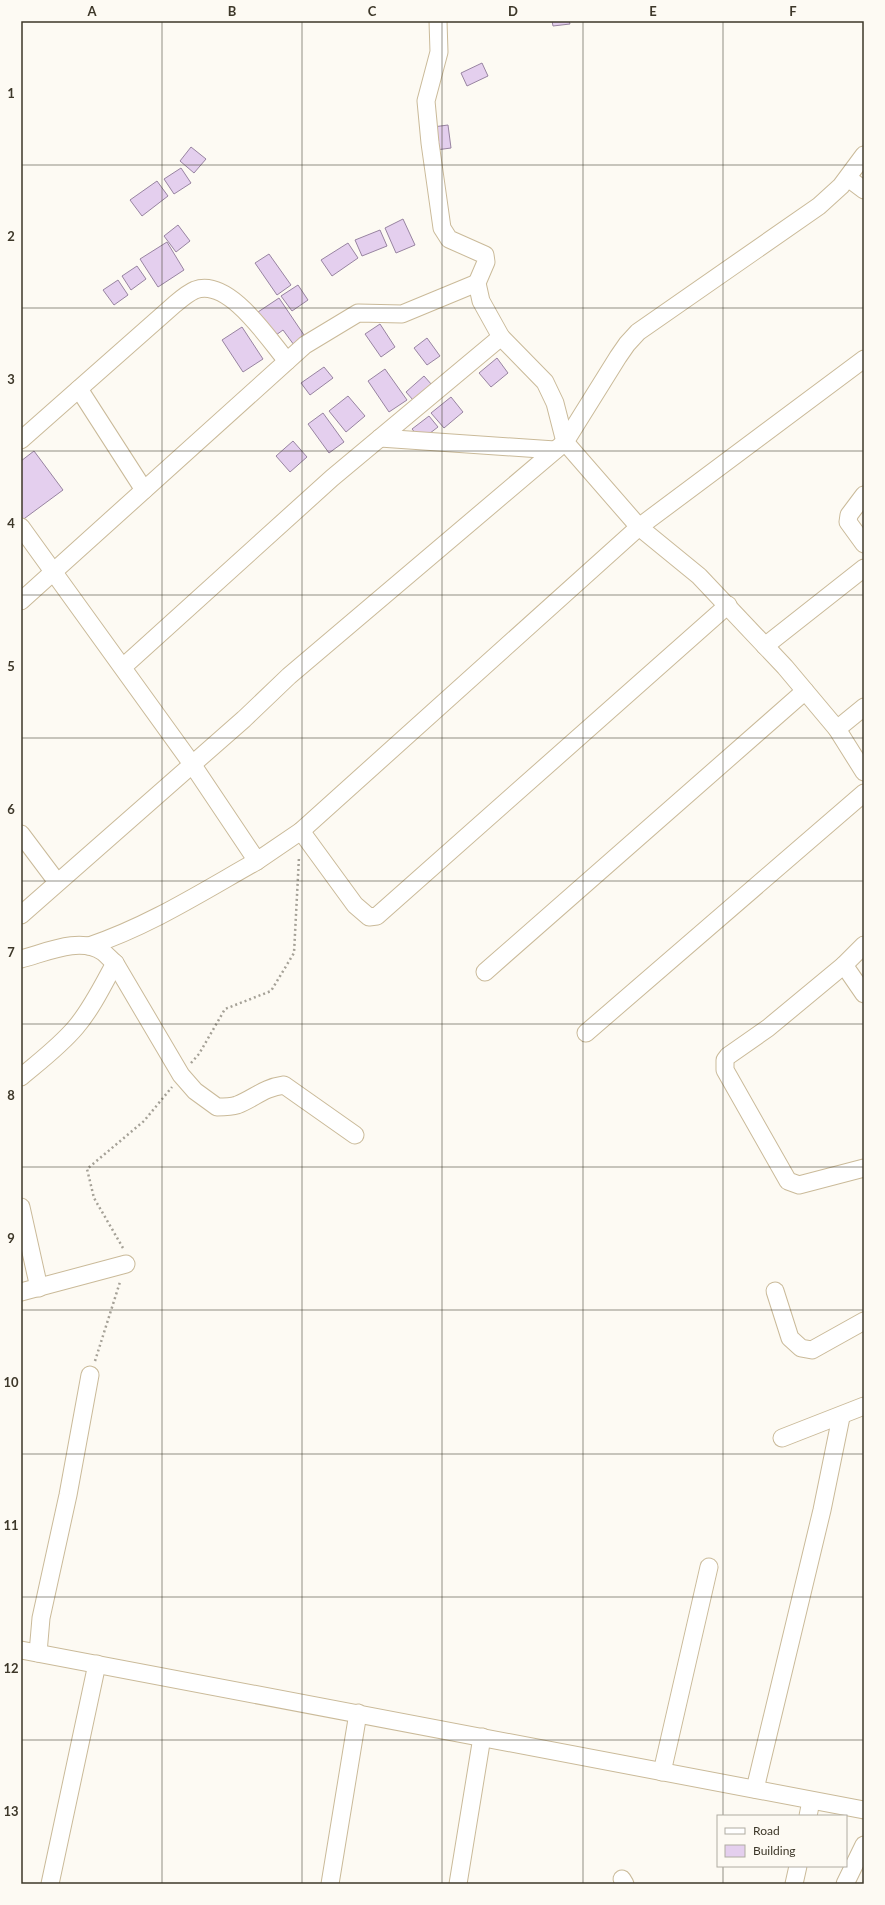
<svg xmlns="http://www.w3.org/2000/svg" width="885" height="1905" viewBox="0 0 885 1905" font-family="Lato,sans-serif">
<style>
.building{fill:#e4cfee;stroke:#9884a1}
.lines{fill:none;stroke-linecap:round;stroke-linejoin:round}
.minor-casing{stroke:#caba99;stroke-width:19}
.path{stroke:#a5a197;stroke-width:2.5;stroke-dasharray:2 3;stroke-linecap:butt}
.minor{stroke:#fff;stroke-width:17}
.grid{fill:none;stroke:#3d3729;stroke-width:1;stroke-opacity:0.55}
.neatline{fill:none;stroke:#3d3729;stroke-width:1.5}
.grid-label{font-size:13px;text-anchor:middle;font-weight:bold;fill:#3d3729}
</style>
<rect width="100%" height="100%" fill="#fdfaf3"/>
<g class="building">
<polygon points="552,21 569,21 570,24 553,26"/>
<polygon points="482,63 488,76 467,86 461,73"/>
<polygon points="448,125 451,148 436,150 433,127"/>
<polygon points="191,147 206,159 194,173 180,161"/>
<polygon points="181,168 191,183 174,194 164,179"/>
<polygon points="157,181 168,196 142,216 130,200"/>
<polygon points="403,219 415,245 396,253 385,228"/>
<polygon points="178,225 190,241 176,252 164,236"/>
<polygon points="380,230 387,246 362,256 355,240"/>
<polygon points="167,242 184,270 158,287 140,259"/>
<polygon points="348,243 358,258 332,276 321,260"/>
<polygon points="269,254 291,285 277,295 255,263"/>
<polygon points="137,266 146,279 131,290 122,276"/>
<polygon points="118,280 128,295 114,305 103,290"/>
<polygon points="298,285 308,300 292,311 281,296"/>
<polygon points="279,298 306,338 294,345 283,330 276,335 258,312"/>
<polygon points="380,324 395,347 381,357 365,334"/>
<polygon points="242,327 263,359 243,372 222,340"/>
<polygon points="427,338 440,356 427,365 414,348"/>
<polygon points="497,358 508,373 491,387 479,373"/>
<polygon points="324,367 333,378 310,395 301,383"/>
<polygon points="385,369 407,400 389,412 368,381"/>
<polygon points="424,376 432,385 413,400 406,392"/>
<polygon points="348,396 365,416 346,432 329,411"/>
<polygon points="451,397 463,412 444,428 431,413"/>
<polygon points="323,413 344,442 329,453 308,424"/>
<polygon points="429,416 438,427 421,440 412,429"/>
<polygon points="293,441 307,457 290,472 276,456"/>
<polygon points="34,451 63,490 21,521 21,461"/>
</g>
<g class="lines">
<defs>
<g id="minor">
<polyline points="438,21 439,52 426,101 430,143 442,228 449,239 485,255 486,262 477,283 481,301 501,337 545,382 555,403 565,442 639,527 699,576 785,667 837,729 864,772"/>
<polyline points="848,178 864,190"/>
<polyline points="79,389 144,490"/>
<polyline points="380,438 555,450"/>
<path d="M21 440 175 304C181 299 188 293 195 290 229 277 269 340 287 361"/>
<polyline points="864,495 849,515 848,522 864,544"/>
<polyline points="21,527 192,764 257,861 301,831 639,527 864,359"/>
<polyline points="21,601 305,345 358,313 402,314 477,283"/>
<polyline points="765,646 864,568"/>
<polyline points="123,667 332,478 501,337"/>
<polyline points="837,729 864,707"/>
<polyline points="301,831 355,905 369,917 377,916 728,605"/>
<polyline points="21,834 57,882"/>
<polyline points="21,915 244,719 289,676 565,442 618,357 627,344 638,332 819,206 841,186 864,155"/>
<polyline points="864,945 844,965 864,994"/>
<path d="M89 946C149 926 202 892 257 861"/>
<path d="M21 959C45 953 80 936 103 952 107 955 111 960 115 963L181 1075 195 1091 217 1107C223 1107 231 1107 237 1105 255 1098 263 1088 284 1085L355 1135"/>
<polyline points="844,965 768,1028 728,1056 725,1060 725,1070 788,1181 799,1185 864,1168"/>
<polyline points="485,972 805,691"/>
<polyline points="586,1033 864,793"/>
<path d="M21 1077C40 1061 60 1046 76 1027 92 1008 103 985 115 963"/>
<polyline points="21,1207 39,1288"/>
<polyline points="775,1291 790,1338 801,1348 812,1350 864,1321"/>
<polyline points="21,1292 126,1264"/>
<polyline points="782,1438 864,1406"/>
<polyline points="21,1650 864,1810"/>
<polyline points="38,1653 41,1618 68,1495 90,1375"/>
<polyline points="662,1772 709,1567"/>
<polyline points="755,1789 822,1510 841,1417"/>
<polyline points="808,1816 811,1801"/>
<polyline points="622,1879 625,1884"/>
<polyline points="50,1884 97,1664"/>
<polyline points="330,1884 358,1713"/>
<polyline points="458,1884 482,1737"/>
<polyline points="794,1884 798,1866"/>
<polyline points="845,1884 864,1845"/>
</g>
</defs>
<use href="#minor" class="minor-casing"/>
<g class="path">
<polyline points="191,1063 199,1054 225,1009 271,991 294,953 299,857"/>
<polyline points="123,1248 94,1198 87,1169 144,1121 172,1087"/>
<polyline points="95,1361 120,1282"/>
</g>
<use href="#minor" class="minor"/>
</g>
<path class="grid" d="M162 21V1884M302 21V1884M442 21V1884M583 21V1884M723 21V1816M21 165H864M21 308H864M21 451H864M21 595H864M21 738H864M21 881H864M21 1024H864M21 1167H864M21 1310H864M21 1454H864M21 1597H864M21 1740H864M723 1866V1884"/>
<rect width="885" height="1905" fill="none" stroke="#fdfaf3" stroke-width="44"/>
<rect x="717" y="1815" width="130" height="52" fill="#fdfaf3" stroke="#b0aca2"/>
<rect x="725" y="1828" width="20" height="6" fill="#ffffff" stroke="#b0aca2"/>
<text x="753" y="1835" font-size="12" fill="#3d3729">Road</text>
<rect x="725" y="1845" width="20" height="12" fill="#e4cfee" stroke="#b0aca2"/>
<text x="753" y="1855" font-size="12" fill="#3d3729">Building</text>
<rect x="22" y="22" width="841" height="1861" class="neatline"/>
<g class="grid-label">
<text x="92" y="16">A</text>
<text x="232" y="16">B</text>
<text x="372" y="16">C</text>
<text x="513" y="16">D</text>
<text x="653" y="16">E</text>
<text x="793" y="16">F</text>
<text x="11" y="98">1</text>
<text x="11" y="241">2</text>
<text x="11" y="384">3</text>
<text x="11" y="528">4</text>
<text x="11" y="671">5</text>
<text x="11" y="814">6</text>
<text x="11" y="957">7</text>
<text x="11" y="1100">8</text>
<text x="11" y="1243">9</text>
<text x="11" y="1387">10</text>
<text x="11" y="1530">11</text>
<text x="11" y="1673">12</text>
<text x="11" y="1816">13</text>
</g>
</svg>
